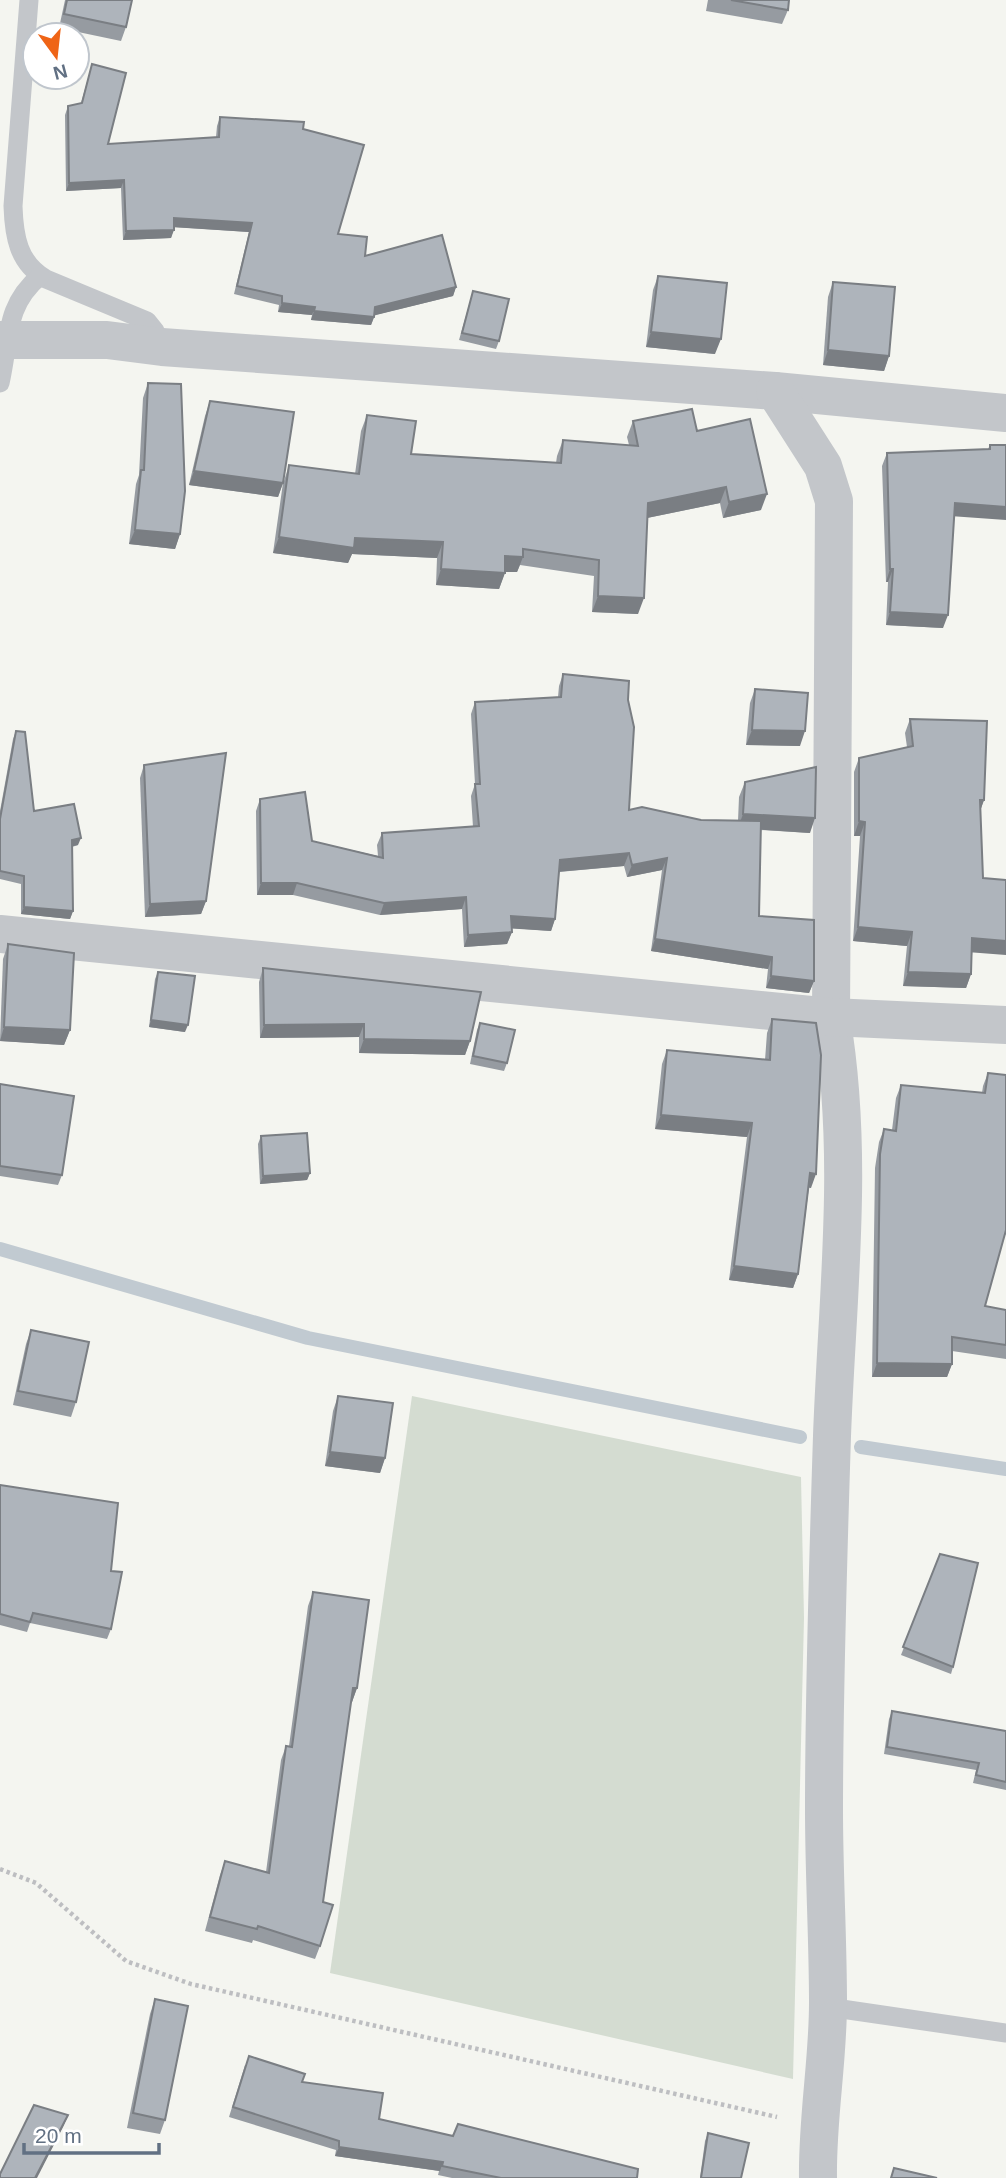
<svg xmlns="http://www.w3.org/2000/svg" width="1006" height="2178" viewBox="0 0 1006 2178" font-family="Arial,sans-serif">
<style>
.green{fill:#d4dcd1}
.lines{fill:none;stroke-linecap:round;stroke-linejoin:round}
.stream{stroke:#c1cad1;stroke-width:14}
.path{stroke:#bdbec1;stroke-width:4.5;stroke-dasharray:3.5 3.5;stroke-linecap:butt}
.lane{stroke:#c3c6ca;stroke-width:19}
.street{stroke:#c3c6ca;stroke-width:38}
.wall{fill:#969ba1}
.shaded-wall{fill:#7a7e83}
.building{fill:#aeb4bb;stroke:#7a7e83;stroke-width:2}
</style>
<rect width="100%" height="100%" fill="#f4f5f0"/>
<polygon class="green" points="412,1396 801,1477 804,1618 793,2079 330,1973"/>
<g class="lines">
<g class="stream">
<polyline points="0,1249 308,1338 800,1437"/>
<polyline points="861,1447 1006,1469"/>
</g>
<polyline class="path" points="0,1869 36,1883 126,1961 191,1984 777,2117"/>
<g class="lane">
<path d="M29 0 13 206C14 236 18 263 46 279L147 321 155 331 162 347"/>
<path d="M0 383C10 340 4 306 40 276"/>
<polyline points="828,2007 1006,2033"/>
</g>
<g class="street">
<polyline points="0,340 107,340 162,347 775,391 1006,413"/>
<path d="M775 391 823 466 834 501 831 1017C855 1155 837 1297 832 1436 828 1561 824 1686 824 1810 824 1875 828 1939 828 2003 828 2062 817 2119 818 2178"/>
<polyline points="0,934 831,1017 1006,1025"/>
</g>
</g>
<g class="wall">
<polygon points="65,0 132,0 126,27 121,41 59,28"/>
<polygon points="708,0 789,0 788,10 782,24 706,11"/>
<polygon points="92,64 108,144 216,137 217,126 220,117 303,129 338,234 365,256 456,287 453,296 375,315 371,325 311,320 312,315 278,312 279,305 234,294 249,232 174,227 171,238 123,240 121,188 66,191 65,115 68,106 81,103"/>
<polygon points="658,276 715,354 646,347 653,290"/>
<polygon points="833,282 889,356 884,371 823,365 828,297"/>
<polygon points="473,291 499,341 496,349 459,340"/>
<polygon points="148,383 180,534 175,549 129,544 136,484 139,475 143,398"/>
<polygon points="210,401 284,481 289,465 355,474 361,431 367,415 411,454 556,463 557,456 563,440 629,445 627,437 633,421 697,431 761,510 723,518 720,503 647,518 638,614 592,612 594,576 520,565 517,572 505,572 499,589 436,585 437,558 352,554 348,563 273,553 283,483 278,497 189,485 205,416"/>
<polygon points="990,445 1006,445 954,516 943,628 886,625 888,582 886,582 882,466 887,453 988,449"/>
<polygon points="563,674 628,700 629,810 701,820 738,821 739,797 745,782 810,833 761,830 759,916 814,981 809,993 766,988 768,969 651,951 662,870 627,877 624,866 559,872 555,919 551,931 511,928 512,932 507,944 464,947 462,909 380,915 293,895 257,895 256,811 260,799 312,841 378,856 377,845 382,833 473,827 471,796 475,784 471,714 475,702 558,697 559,686"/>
<polygon points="755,689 800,746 746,745 750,703"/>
<polygon points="910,719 984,800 980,811 971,974 966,988 903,986 907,946 853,941 860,836 854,836 854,772 859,758 907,747 905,733"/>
<polygon points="16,731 34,811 78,845 72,847 73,911 70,919 21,914 21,884 0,879 0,811 13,739"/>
<polygon points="144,765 206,901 201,914 145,917 140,778"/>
<polygon points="8,944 70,1030 64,1045 0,1041 3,959"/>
<polygon points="263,968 470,1041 465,1055 359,1053 359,1037 260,1038 259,982"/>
<polygon points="158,972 185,1032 149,1027 155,979"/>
<polygon points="772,1019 811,1188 809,1187 798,1274 793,1288 729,1280 747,1137 655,1129 662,1064 667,1050 765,1060 767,1033"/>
<polygon points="480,1023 507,1063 504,1071 470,1064 477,1030"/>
<polygon points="988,1073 1006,1075 1006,1235 1005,1234 985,1306 1006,1310 1006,1359 952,1351 952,1364 947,1377 872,1377 875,1168 879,1142 884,1129 892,1130 896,1098 901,1085 982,1093 983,1086"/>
<polygon points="0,1084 62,1175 58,1185 0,1176"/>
<polygon points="261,1136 310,1173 307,1180 260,1184 258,1144"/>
<polygon points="31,1330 76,1402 71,1417 13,1405 26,1344"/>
<polygon points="338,1396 385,1458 380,1473 325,1466 333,1411"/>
<polygon points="0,1485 111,1571 111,1629 107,1639 30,1623 27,1632 0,1625"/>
<polygon points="940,1554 953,1667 951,1674 901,1655"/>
<polygon points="313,1592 357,1688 352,1702 351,1702 323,1902 320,1946 315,1959 253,1940 252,1943 205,1931 220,1875 225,1861 266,1872 281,1760 286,1746 289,1746 308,1606"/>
<polygon points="892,1711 1006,1731 1006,1790 973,1783 976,1770 884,1754 889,1719"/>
<polygon points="155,1999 165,2120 160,2134 127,2128 150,2014"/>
<polygon points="245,2065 302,2082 379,2119 637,2178 452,2178 438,2175 439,2171 335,2156 336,2150 229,2117"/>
<polygon points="708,2133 741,2178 700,2178 705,2141"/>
</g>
<g class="shaded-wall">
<polygon points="124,180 121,188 66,191 69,183"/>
<polygon points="174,218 252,223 249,232 171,227"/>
<polygon points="174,230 171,238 123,240 126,231"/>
<polygon points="456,287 453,296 372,316 375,307"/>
<polygon points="282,303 315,307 312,315 278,312"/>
<polygon points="314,311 374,317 371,325 311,320"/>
<polygon points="651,332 721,339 715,354 646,347"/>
<polygon points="828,350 889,356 884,371 823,365"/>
<polygon points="194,471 283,483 278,497 189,485"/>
<polygon points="726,487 720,503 642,519 648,503"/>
<polygon points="767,494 761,510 723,518 729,502"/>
<polygon points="955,503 1006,507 1006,520 950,516"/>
<polygon points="135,530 180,534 175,549 129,544"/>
<polygon points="279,537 355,538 443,542 437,558 352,554 348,563 273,553"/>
<polygon points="505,556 523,557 517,572 500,572"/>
<polygon points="441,569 505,573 499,589 436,585"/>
<polygon points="890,569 893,569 888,582 886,582"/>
<polygon points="598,596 644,598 638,614 592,612"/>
<polygon points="890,612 948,615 943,628 886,625"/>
<polygon points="752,730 805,731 800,746 746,745"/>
<polygon points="980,800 984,800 979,814"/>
<polygon points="743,814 815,818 810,833 738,828"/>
<polygon points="859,821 865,822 860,836 854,836"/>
<polygon points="81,838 78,845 69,847 72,840"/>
<polygon points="629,853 624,866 556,872 560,860"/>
<polygon points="667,858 662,870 627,877 632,865"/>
<polygon points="261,883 297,883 293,895 257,895"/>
<polygon points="466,897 462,909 380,915 384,903"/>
<polygon points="206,901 201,914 145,917 150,904"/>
<polygon points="24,907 73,911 70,919 21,914"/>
<polygon points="511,916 555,919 551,931 506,928"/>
<polygon points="858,927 912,932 907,946 853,941"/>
<polygon points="512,932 507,944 464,947 468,935"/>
<polygon points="972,938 1006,941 1006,955 967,952"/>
<polygon points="655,939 772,957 768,969 651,951"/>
<polygon points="908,972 971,974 966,988 903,986"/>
<polygon points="771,976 814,981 809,993 766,988"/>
<polygon points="151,1020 188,1025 185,1032 149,1027"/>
<polygon points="364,1024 359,1037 260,1038 264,1025"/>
<polygon points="4,1027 70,1030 64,1045 0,1041"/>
<polygon points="364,1039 470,1041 465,1055 359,1053"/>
<polygon points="661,1115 752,1123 747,1137 655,1129"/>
<polygon points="310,1173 307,1180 260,1184 263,1176"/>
<polygon points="810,1173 816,1174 811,1188 805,1187"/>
<polygon points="734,1266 798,1274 793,1288 729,1280"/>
<polygon points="877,1363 952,1364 947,1377 872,1377"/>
<polygon points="330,1452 385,1458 380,1473 325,1466"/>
<polygon points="353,1688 357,1688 352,1702 348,1702"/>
<polygon points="68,2115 64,2125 37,2178 35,2178"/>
<polygon points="339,2147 443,2162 440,2171 335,2156"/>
</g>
<g class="building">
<polygon points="67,0 132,0 126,27 64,14"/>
<polygon points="731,0 789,0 788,10"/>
<polygon points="92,64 126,73 108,144 219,137 220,117 304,122 303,129 364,145 338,234 367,237 365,256 442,235 456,287 375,307 374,317 314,311 315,307 282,303 282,296 237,286 252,223 174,218 174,230 126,231 124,180 69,183 68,106 82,103"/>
<polygon points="658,276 727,283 721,339 651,332"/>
<polygon points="833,282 895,287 889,356 828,350"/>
<polygon points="473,291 509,299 499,341 462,333"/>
<polygon points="148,383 181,384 185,491 180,534 135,530 141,470 144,470"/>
<polygon points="210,401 294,412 283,483 194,471"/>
<polygon points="692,409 697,431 750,419 767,494 729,502 726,487 648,503 644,598 598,596 599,560 523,549 523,557 505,556 505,573 441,569 443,542 355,538 354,548 279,537 289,465 359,474 367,415 416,421 411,454 561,463 563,440 638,446 633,421"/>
<polygon points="990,445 1006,445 1006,507 955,503 948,615 890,612 893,569 890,569 887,453 990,449"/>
<polygon points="563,674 629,681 628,700 634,727 629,810 642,807 701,820 761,821 759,916 814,920 814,981 771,976 772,957 655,939 667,858 632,865 629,853 560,860 555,919 511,916 512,932 468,935 466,897 384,903 297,883 261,883 260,799 305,792 312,841 383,858 382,833 479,826 475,784 480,784 475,702 561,697"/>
<polygon points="755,689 808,693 805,731 752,730"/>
<polygon points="910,719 987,721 984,800 980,800 983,878 1006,880 1006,941 972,938 971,974 908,972 912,932 858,927 865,822 859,821 859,758 913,746"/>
<polygon points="16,731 25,732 34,811 74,804 81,838 72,840 73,911 24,907 24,876 0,871 0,819"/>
<polygon points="226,753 206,901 150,904 144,765"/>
<polygon points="816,767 815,818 743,814 745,782"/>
<polygon points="8,944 74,953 70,1030 4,1027"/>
<polygon points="263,968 481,992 470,1041 364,1039 364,1024 264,1025"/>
<polygon points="158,972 195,976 188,1025 151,1020"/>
<polygon points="772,1019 816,1023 821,1055 816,1174 810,1173 798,1274 734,1266 752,1123 661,1115 667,1050 770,1060"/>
<polygon points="480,1023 515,1030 507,1063 473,1056"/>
<polygon points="988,1073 1006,1075 1006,1230 985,1306 1006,1310 1006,1345 952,1337 952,1364 877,1363 880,1154 884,1129 896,1131 901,1085 985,1093"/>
<polygon points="0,1084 74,1096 62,1175 0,1166"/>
<polygon points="307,1133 310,1173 263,1176 261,1136"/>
<polygon points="31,1330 89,1342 76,1402 18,1391"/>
<polygon points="338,1396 393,1403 385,1458 330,1452"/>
<polygon points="0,1485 118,1503 111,1571 122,1572 111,1629 33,1613 30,1622 0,1614"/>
<polygon points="940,1554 978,1563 953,1667 903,1647"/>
<polygon points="313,1592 369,1600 357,1688 353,1688 323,1902 333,1905 320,1946 258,1926 257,1929 210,1917 225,1861 269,1873 286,1746 292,1747"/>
<polygon points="892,1711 1006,1731 1006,1782 976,1775 979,1763 887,1747"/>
<polygon points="155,1999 188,2006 165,2120 133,2113"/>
<polygon points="249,2056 305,2074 302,2082 383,2093 379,2119 453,2136 458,2124 638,2169 637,2178 501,2178 442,2166 443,2162 339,2147 339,2141 233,2107"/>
<polygon points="34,2105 68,2115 35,2178 0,2178 0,2174"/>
<polygon points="708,2133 749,2143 741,2178 701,2178"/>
<polygon points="894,2168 937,2178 891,2178"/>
</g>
<g transform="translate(56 56) rotate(165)"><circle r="33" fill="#ffffff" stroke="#c0c6cd" stroke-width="2"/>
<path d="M0-5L12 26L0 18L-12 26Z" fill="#ef6416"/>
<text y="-10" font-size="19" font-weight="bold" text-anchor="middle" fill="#617083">N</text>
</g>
<path d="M24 2143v10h135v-10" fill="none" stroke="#617083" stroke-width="3.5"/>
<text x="35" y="2143" font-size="21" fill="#617083" stroke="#ffffff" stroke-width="5" paint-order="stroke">20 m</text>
</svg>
